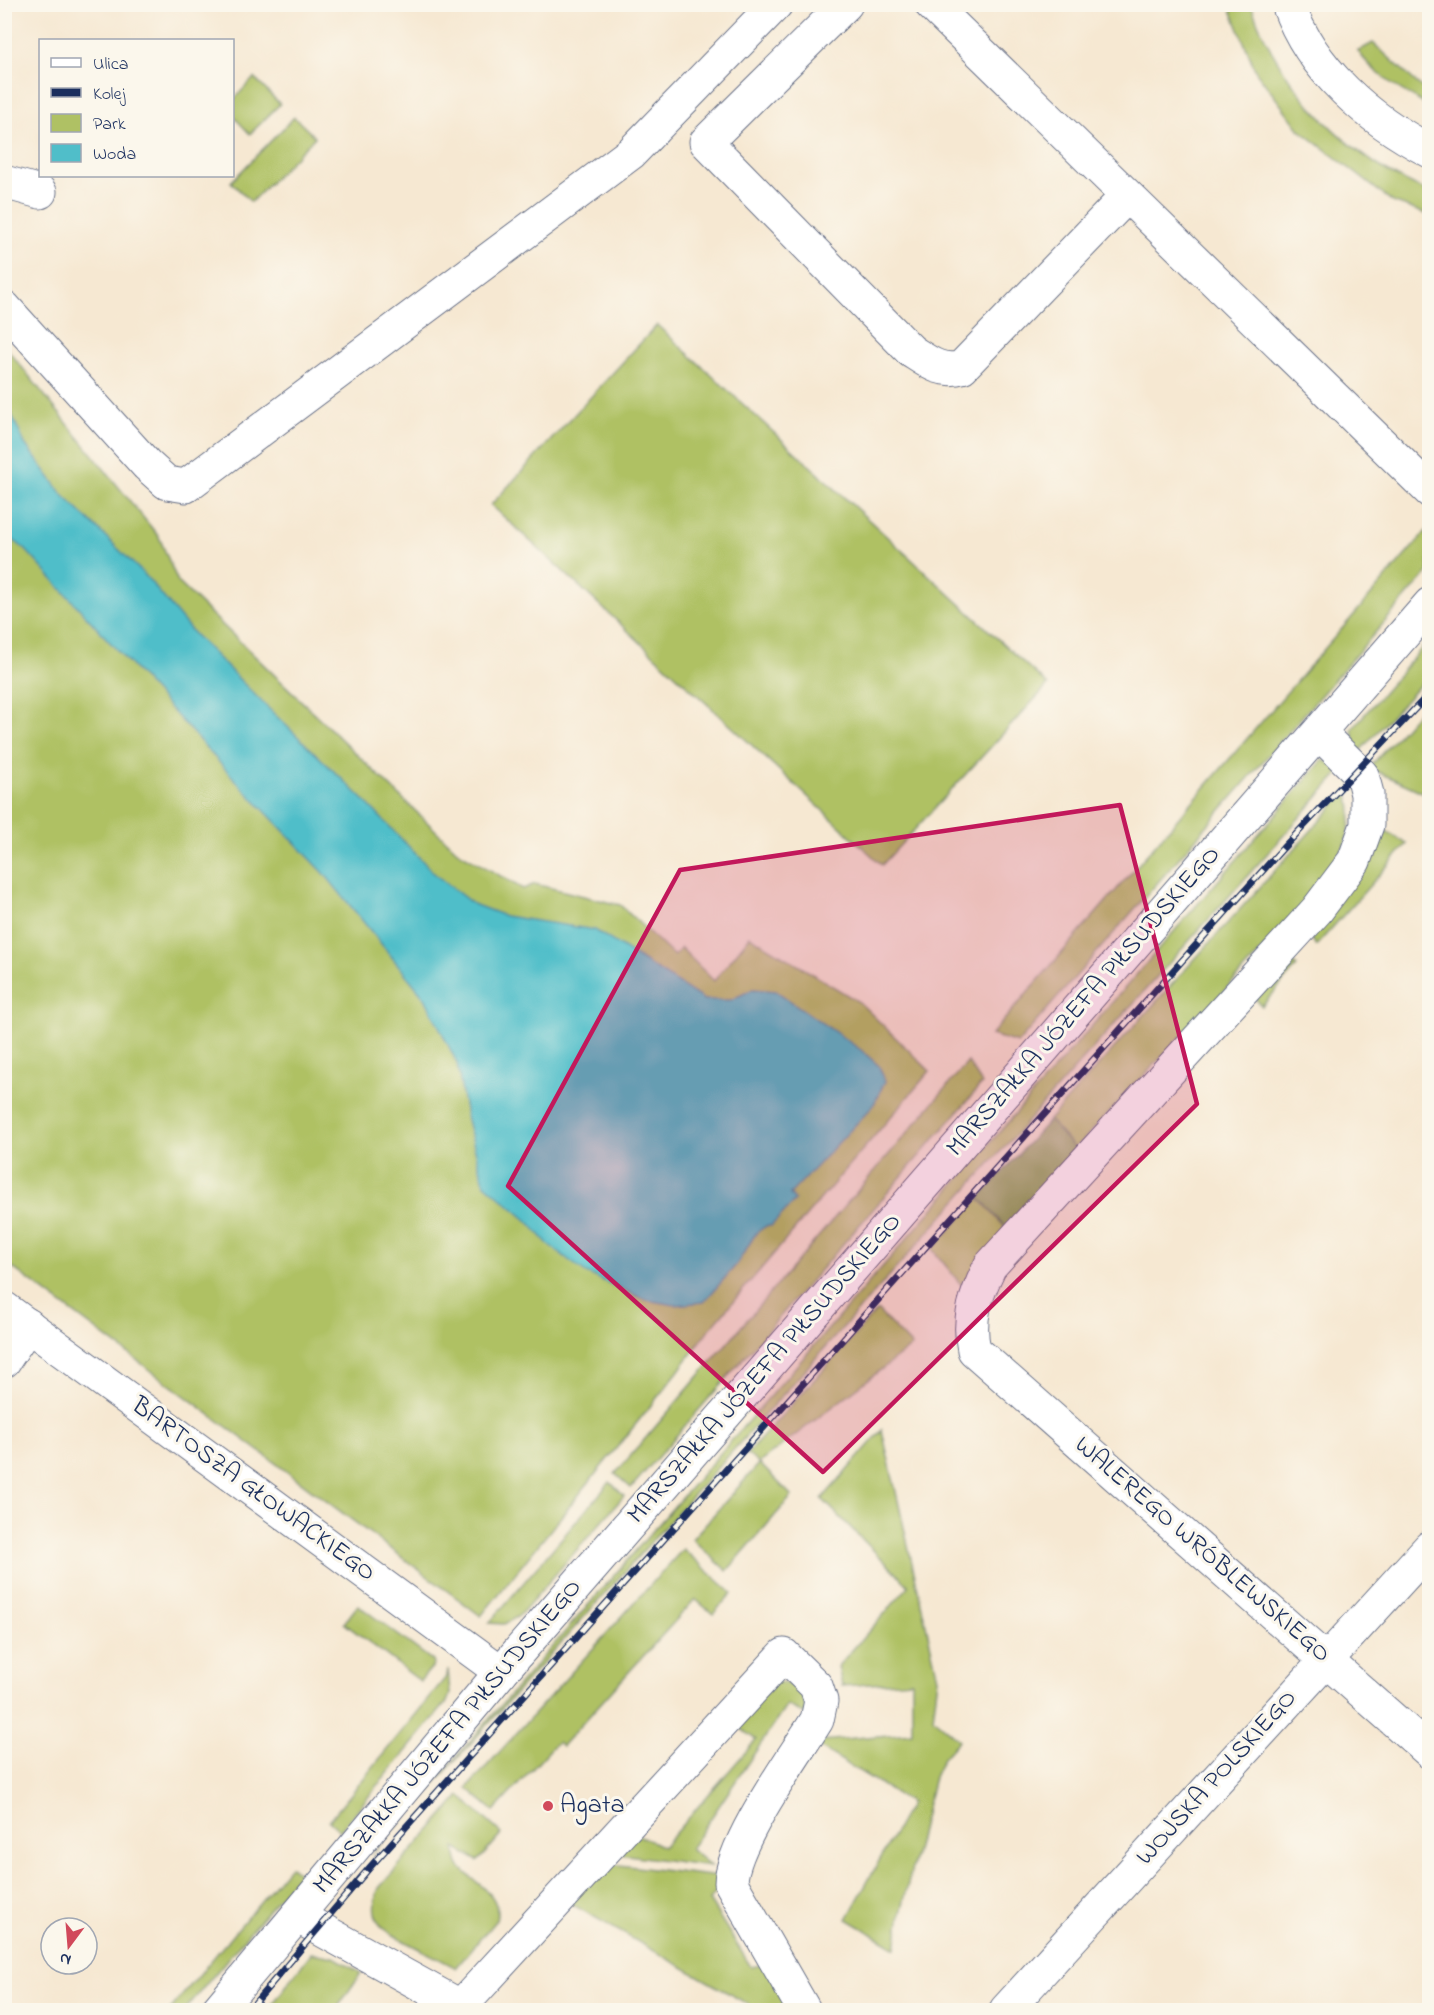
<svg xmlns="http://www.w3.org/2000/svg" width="1434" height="2015" viewBox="0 0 1434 2015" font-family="'Indie Flower',sans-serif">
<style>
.green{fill:#afc164;stroke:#657861;stroke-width:1.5}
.forest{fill:#8ba75a;stroke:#536b5c;stroke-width:1.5}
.water{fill:#50bec9;stroke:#367694;stroke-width:1.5}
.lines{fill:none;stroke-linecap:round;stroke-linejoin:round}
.minor-casing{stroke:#687087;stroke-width:35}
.major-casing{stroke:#687087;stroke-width:35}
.minor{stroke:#fff;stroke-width:33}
.major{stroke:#fff;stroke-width:33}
.rail-casing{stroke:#1b2f5e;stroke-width:7}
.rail{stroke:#fbf7ec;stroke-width:4.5;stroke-dasharray:14;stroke-linecap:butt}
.marked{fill:#c2185b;fill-opacity:0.2;stroke:#c2185b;stroke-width:4.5;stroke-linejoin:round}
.poi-dot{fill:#d1495b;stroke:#fbf7ec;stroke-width:2}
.labels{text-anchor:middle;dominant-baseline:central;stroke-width:6;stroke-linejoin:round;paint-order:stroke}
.street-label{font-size:26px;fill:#1b2f5e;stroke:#fbf7ec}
.poi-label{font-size:26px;fill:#1b2f5e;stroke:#fbf7ec;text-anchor:start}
</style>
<rect width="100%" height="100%" fill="#fbf7ec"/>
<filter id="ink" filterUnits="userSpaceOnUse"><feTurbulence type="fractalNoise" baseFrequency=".0167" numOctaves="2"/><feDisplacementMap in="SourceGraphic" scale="12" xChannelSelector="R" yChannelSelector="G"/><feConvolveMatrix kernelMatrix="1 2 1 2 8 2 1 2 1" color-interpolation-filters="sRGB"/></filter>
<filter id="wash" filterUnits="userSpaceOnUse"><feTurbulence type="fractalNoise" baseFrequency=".008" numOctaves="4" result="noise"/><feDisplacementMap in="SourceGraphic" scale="24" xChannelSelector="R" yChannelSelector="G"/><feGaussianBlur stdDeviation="1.35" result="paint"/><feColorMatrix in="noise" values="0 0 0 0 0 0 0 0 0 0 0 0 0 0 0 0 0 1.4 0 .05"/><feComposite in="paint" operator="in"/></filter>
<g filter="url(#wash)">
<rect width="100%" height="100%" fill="#f6e8d2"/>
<g class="green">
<path d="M1229 5H1251C1279 86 1349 160 1429 192V215L1393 202 1300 130 1256 72Z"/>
<path d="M1373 43 1429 94 1426 105C1401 90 1374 75 1358 51Z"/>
<polygon points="254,78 280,104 250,134 233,116 233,100"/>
<polygon points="294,117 315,137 251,202 231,182"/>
<polygon points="657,325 1048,685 882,865 491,505"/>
<polygon points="4,345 159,537 178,582 457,851 523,889 535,884 620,905 674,956 681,948 714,981 750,936 859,1002 930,1071 708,1331 677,1373 481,1616 5,1262"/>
<polygon points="1429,528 1429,571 1018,1043 991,1035"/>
<polygon points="1429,640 1429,675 1358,753 1352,729"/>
<polygon points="1429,700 1429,795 1369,768"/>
<polygon points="1323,760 1343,769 371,1855"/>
<path d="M1347 791C1359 824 1341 855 1325 884L1075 1149 1049 1120Z"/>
<polygon points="1386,831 1407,844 1316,946 1309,934"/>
<polygon points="1287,959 1297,966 1262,1006 1253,996"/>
<polygon points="968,1062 982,1084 631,1488 615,1474"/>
<polygon points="979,1198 1006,1228 968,1293 932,1249"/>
<polygon points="877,1310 912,1346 759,1463 792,1496 727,1571 692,1539 759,1464 747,1454"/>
<polygon points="882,1430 938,1678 933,1718 959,1740 943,1758 934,1777 901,1913 896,1948 847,1919 911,1803 818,1746 821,1741 912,1733 912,1681 842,1686 838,1666 909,1586 822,1499"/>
<polygon points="610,1482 624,1496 519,1616 504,1624 489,1623"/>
<polygon points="683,1549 732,1593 713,1614 695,1599 562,1746 557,1742 494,1811 467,1788"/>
<polygon points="358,1605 433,1661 434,1665 420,1681 344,1623"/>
<polygon points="448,1670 450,1694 447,1702 340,1831 329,1821 447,1676"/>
<polygon points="777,1682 789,1684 804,1696 806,1715 787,1705 690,1849 711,1866 619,1854 638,1835 663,1847 756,1740 734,1724"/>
<path d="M460 1796 502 1834 478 1861 455 1848C456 1854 456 1862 460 1867 474 1884 503 1893 496 1920L456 1968C440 1958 386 1935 379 1923 372 1911 374 1900 379 1888Z"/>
<polygon points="611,1864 719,1877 722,1886 709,1900 751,1967 771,1963 787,2010 758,2010 566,1901"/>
<polygon points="290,1866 299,1873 185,2010 170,2010"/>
<polygon points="311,1953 334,1957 361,1973 336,2010 268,2010"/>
</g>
<polygon class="forest" points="1049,1120 1075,1149 1006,1228 979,1198"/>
<polygon class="water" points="5,400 25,444 64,496 145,575 194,634 268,708 361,797 437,876 473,904 505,916 595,930 704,1000 731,1000 753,989 776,991 861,1050 879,1066 885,1081 873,1106 790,1194 795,1201 771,1226 766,1226 756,1233 737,1264 704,1302 675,1305 646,1300 586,1273 548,1244 528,1221 484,1183 466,1116 457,1063 425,998 323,872 240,785 25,549 5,534"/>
</g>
<g filter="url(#ink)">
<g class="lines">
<defs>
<g id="minor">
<path d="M846 4 706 142 911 351C928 362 941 373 962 367L1127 196"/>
<polyline points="931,4 1430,491"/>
<path d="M1288 4C1311 70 1370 120 1430 151"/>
<polyline points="4,182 40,192"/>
<polyline points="4,307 147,465 167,483 186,486 631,153 776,4"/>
<path d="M1319 733 1362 775 1367 794V825L1354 861 1317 910 990 1266C976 1295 967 1318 974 1350L1430 1752"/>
<polyline points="4,1308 501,1672"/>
<polyline points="4,1361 28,1325"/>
<polyline points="297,1916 467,2010"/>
<path d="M460 2007 784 1655 816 1686 821 1701 817 1720C794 1757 731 1844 731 1883L804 2010"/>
<polyline points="1006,2010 1430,1547"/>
</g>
<polyline id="major" points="218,2010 501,1672 1430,604"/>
</defs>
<use href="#minor" class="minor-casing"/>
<use href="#major" class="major-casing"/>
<use href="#minor" class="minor"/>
<use href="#major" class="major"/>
<defs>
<polyline id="rail" points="249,2010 371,1866 1283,848 1430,693"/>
</defs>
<use href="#rail" class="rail-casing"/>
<use href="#rail" class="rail"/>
</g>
</g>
<path class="marked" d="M1120 805 1197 1104 823 1472 508 1186 680 870Z"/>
<circle class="poi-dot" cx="548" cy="1806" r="6"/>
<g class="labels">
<g class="street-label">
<text transform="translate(1084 1002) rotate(-49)">MARSZAŁKA JÓZEFA PIŁSUDSKIEGO</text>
<text transform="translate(765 1369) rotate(-49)">MARSZAŁKA JÓZEFA PIŁSUDSKIEGO</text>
<text transform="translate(253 1490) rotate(36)">BARTOSZA GŁOWACKIEGO</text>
<text transform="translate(1202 1550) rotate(41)">WALEREGO WRÓBLEWSKIEGO</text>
<text transform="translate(448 1737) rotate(-50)">MARSZAŁKA JÓZEFA PIŁSUDSKIEGO</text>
<text transform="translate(1217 1778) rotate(-48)">WOJSKA POLSKIEGO</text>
</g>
<g class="poi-label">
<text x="560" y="1806">Agata</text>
</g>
</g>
<rect width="1434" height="2015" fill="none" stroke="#fbf7ec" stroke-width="24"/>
<rect x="39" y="39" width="195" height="138" fill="#fbf7ec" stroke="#a1a7b3" stroke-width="1.5"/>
<rect x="51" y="58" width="30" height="9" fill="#ffffff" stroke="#a1a7b3" stroke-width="1.5"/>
<text x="93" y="69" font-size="18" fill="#1b2f5e">Ulica</text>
<rect x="51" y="88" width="30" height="9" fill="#1b2f5e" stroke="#a1a7b3" stroke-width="1.5"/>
<text x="93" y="99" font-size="18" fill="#1b2f5e">Kolej</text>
<rect x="51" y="114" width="30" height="18" fill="#afc164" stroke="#a1a7b3" stroke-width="1.5"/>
<text x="93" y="129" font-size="18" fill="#1b2f5e">Park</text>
<rect x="51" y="144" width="30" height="18" fill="#50bec9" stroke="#a1a7b3" stroke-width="1.5"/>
<text x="93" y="159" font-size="18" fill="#1b2f5e">Woda</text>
<g transform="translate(69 1946) rotate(196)"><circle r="28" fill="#fbf7ec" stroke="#a1a7b3" stroke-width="1.5"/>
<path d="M0-4.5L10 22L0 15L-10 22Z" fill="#d1495b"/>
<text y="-9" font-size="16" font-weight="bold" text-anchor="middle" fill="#1b2f5e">N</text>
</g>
</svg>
